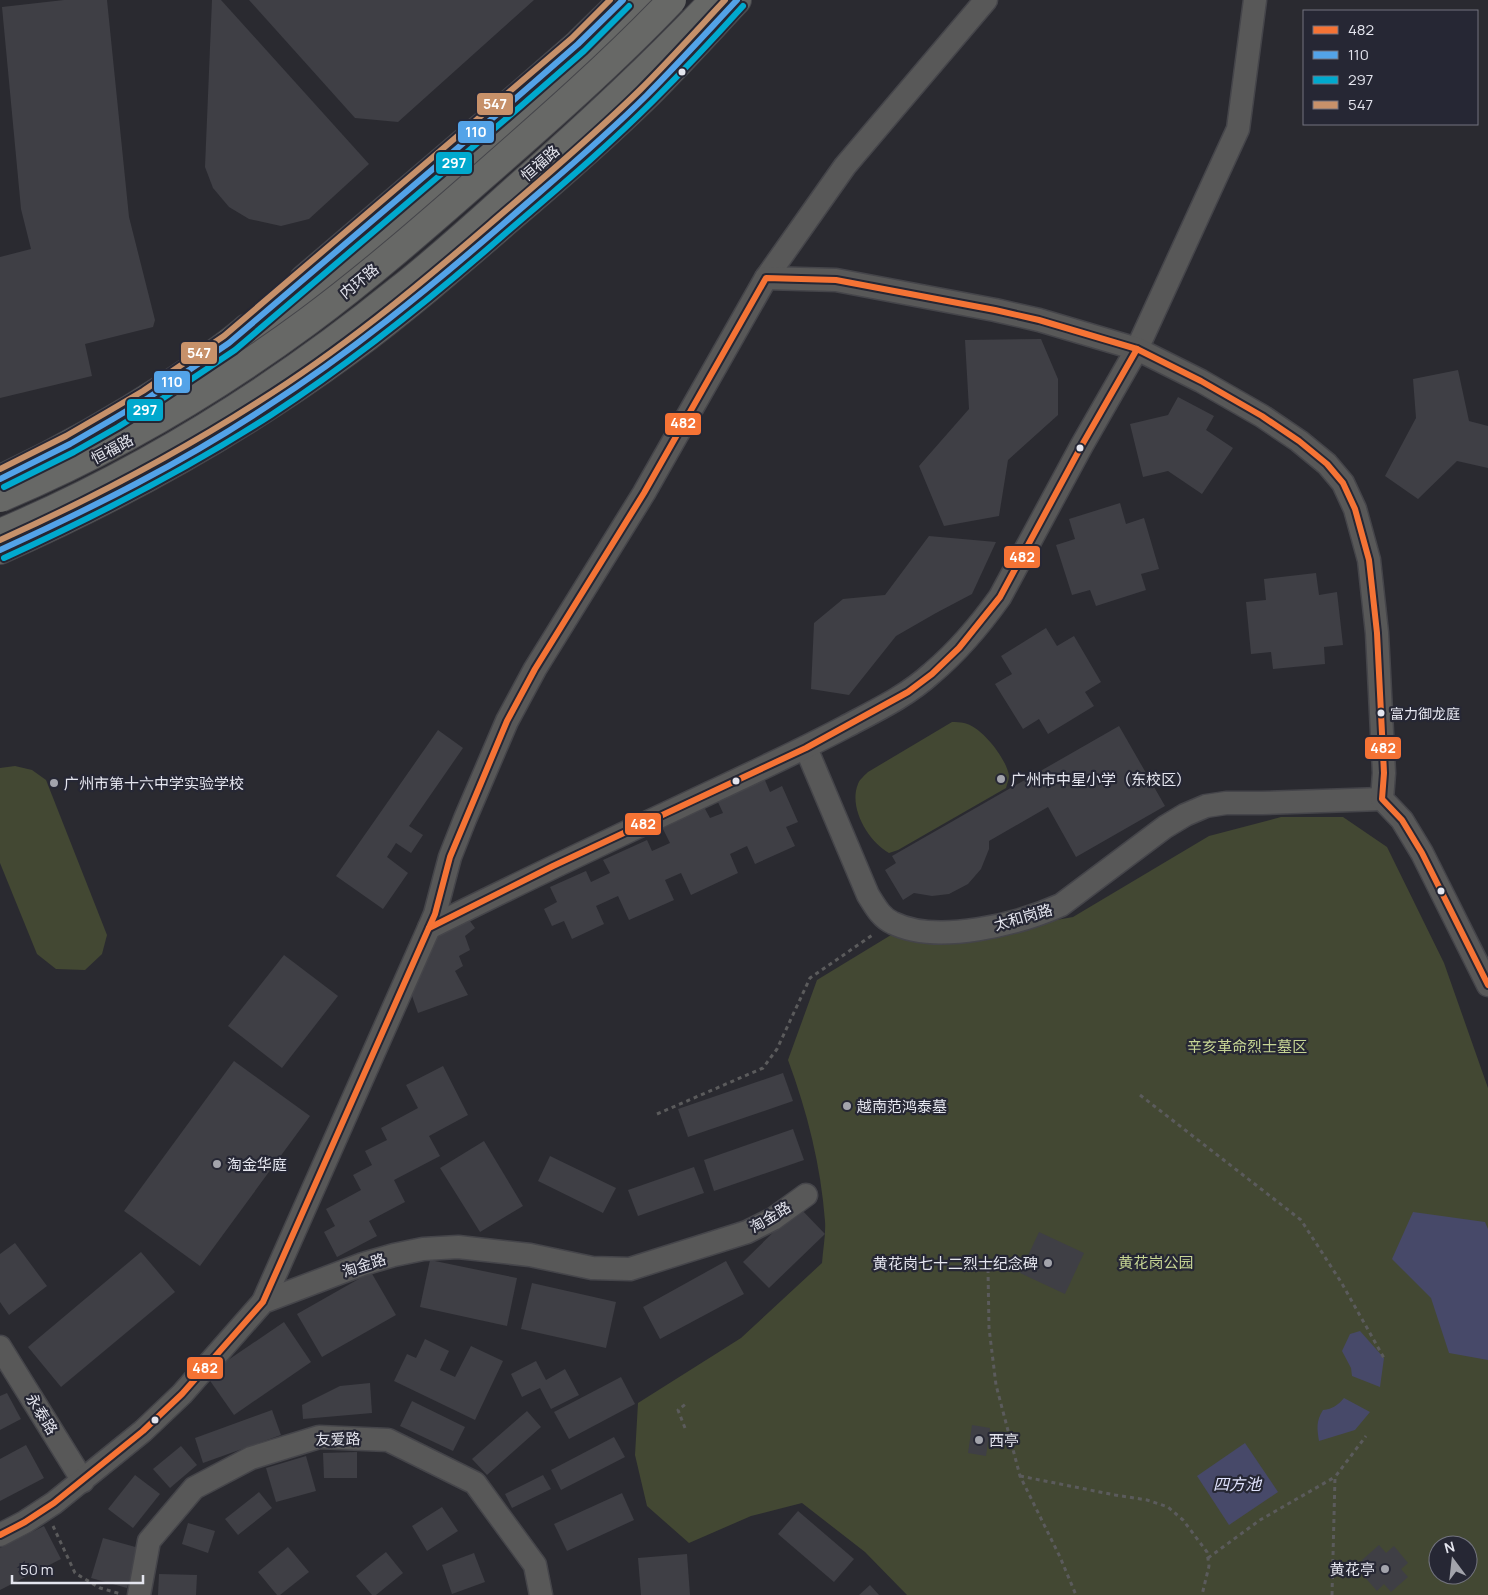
<svg xmlns="http://www.w3.org/2000/svg" width="1488" height="1595" viewBox="0 0 1488 1595" font-family="Manrope,'Noto Sans SC',sans-serif">
<style>
.green{fill:#434833;fill-rule:evenodd}
.water{fill:#474969}
.building{fill:#3f3f45}
.lines{fill:none;stroke-linecap:round;stroke-linejoin:round}
.minor-casing{stroke:#45454a;stroke-width:25}
.major-casing{stroke:#45454a;stroke-width:30}
.highway-casing{stroke:#45454a;stroke-width:30}
.path{stroke:#5b5b5c;stroke-width:3;stroke-dasharray:4 4;stroke-linecap:butt}
.minor{stroke:#585858;stroke-width:22}
.major{stroke:#606160;stroke-width:28}
.highway{stroke:#676866;stroke-width:28}
.highway-bridge-casing{stroke:#45454a;stroke-width:30;stroke-linecap:butt}
.highway-bridge{stroke:#676866;stroke-width:28}
.bus-1-casing{stroke:#262734;stroke-width:10}
.bus-2-casing{stroke:#262734;stroke-width:10}
.bus-3-casing{stroke:#262734;stroke-width:10}
.bus-4-casing{stroke:#262734;stroke-width:10}
.bus-1{stroke:#f57335;stroke-width:6}
.bus-2{stroke:#53a3e8;stroke-width:6}
.bus-3{stroke:#00a9ce;stroke-width:6}
.bus-4{stroke:#c7916a;stroke-width:6}
.bus-dot{fill:#e4e5ee;stroke:#262734;stroke-width:2}
.poi-dot{fill:#a3a4ac;stroke:#262734;stroke-width:2}
.labels{text-anchor:middle;dominant-baseline:central;stroke-width:4.5;stroke-linejoin:round;paint-order:stroke}
.bus-label{font-size:14px;fill:#e4e5ee;stroke:#262734;text-anchor:start}
.street-label{font-size:15px;fill:#e4e5ee;stroke:#262734}
.poi-label{font-size:15px;fill:#e4e5ee;stroke:#262734;text-anchor:start}
.park-label{font-size:15px;fill:#c6d594;stroke:#262734}
.water-label{font-size:16px;font-style:italic;fill:#e0e2fc;stroke:#262734}
.line-badge{stroke:#262734;stroke-width:2}
.badge-label{font-size:14px;text-anchor:middle;font-weight:bold;fill:#fff}
</style>
<rect width="100%" height="100%" fill="#2a2a30"/>
<g class="green">
<path d="M952 722C956 722 960 722 964 723 981 726 1007 759 1009 776 1009 780 1007 784 1006 788L898 850 889 853C869 842 848 808 858 784 859 780 865 775 868 772Z"/>
<polygon points="15,766 32,770 46,780 107,935 102,954 85,970 56,969 37,954 0,863 0,768"/>
<path d="M1281 817H1343L1387 847 1444 963 1488 1088V1595H907L865 1552 802 1503 751 1516 689 1543 647 1506 635 1455 638 1403 741 1338 822 1263C823 1249 826 1234 825 1221 821 1166 807 1111 788 1060L817 980 891 935 969 936 1073 917 1209 836ZM1438 1545H1468V1575H1438Z"/>
</g>
<g class="water">
<polygon points="1413,1212 1485,1222 1488,1229 1488,1360 1449,1353 1431,1298 1392,1259"/>
<polygon points="1360,1331 1384,1358 1380,1387 1352,1376 1351,1368 1342,1351 1350,1334"/>
<path d="M1344 1398 1370 1412 1355 1430 1319 1441C1317 1428 1316 1421 1323 1410 1333 1409 1338 1405 1344 1398Z"/>
<polygon points="1245,1443 1278,1492 1229,1525 1197,1476"/>
</g>
<g class="building">
<polygon points="64,0 107,0 129,217 155,320 153,327 85,344 92,376 0,398 0,257 31,249 21,209 2,7"/>
<polygon points="212,0 221,0 369,164 309,219 281,226 249,219 229,207 213,188 205,167"/>
<polygon points="249,0 534,0 398,122 355,118"/>
<polygon points="1041,339 1058,379 1058,415 1008,460 999,516 944,526 919,466 969,409 965,340"/>
<polygon points="1458,370 1469,421 1488,426 1488,468 1457,461 1418,499 1385,476 1416,418 1413,379"/>
<polygon points="1178,397 1214,416 1206,430 1233,448 1202,494 1168,471 1143,477 1130,424 1168,415"/>
<polygon points="1120,503 1126,524 1144,518 1159,569 1141,574 1146,590 1096,606 1090,590 1072,595 1056,545 1075,539 1069,519"/>
<polygon points="929,536 996,542 972,594 936,613 896,636 849,695 811,689 814,623 843,599 885,595"/>
<polygon points="1316,573 1319,595 1337,592 1343,645 1324,647 1325,664 1273,669 1271,652 1251,654 1246,602 1266,600 1264,579"/>
<polygon points="1046,628 1057,646 1074,636 1101,682 1085,692 1094,706 1048,734 1039,719 1023,729 995,684 1012,674 1001,656"/>
<polygon points="1119,726 1165,806 1076,857 1048,807 989,841 989,849 981,869 968,884 949,894 932,896 914,893 903,900 885,870 896,863 892,856"/>
<polygon points="438,730 463,748 409,826 423,835 411,853 396,843 387,857 408,873 383,909 336,876"/>
<polygon points="764,778 770,792 782,786 798,822 786,827 795,846 755,864 747,846 730,854 738,873 691,895 681,873 665,880 674,900 629,920 618,896 596,906 604,924 572,939 564,921 552,926 544,909 557,902 550,887 586,871 591,882 610,873 603,860 647,840 652,851 670,843 662,827 704,807 710,818 723,813 717,800"/>
<polygon points="467,917 475,928 465,936 470,950 459,956 463,966 455,971 468,995 418,1013 410,990 437,932"/>
<polygon points="284,955 338,996 282,1068 228,1026"/>
<polygon points="234,1061 310,1116 200,1266 124,1211"/>
<polygon points="443,1066 468,1115 429,1136 440,1156 394,1180 405,1202 369,1221 377,1236 337,1257 324,1232 335,1226 326,1209 361,1190 353,1175 372,1165 365,1151 387,1140 381,1128 418,1108 406,1085"/>
<polygon points="783,1073 793,1101 688,1137 678,1109"/>
<polygon points="793,1129 804,1160 714,1191 704,1160"/>
<polygon points="484,1141 523,1206 480,1232 440,1168"/>
<polygon points="550,1156 616,1188 603,1213 538,1181"/>
<polygon points="694,1167 704,1193 638,1216 628,1190"/>
<polygon points="799,1207 825,1234 769,1288 743,1262"/>
<polygon points="1039,1232 1084,1253 1065,1294 1020,1273"/>
<polygon points="15,1243 47,1286 9,1315 0,1302 0,1254"/>
<polygon points="141,1252 175,1292 61,1387 28,1347"/>
<polygon points="430,1260 517,1278 507,1326 420,1307"/>
<polygon points="726,1261 744,1294 660,1339 643,1307"/>
<polygon points="371,1272 396,1315 322,1357 297,1314"/>
<polygon points="532,1283 616,1302 606,1348 521,1329"/>
<polygon points="284,1322 311,1362 234,1415 206,1375"/>
<polygon points="425,1339 449,1351 440,1370 455,1377 471,1346 503,1361 475,1420 394,1381 407,1354 416,1358"/>
<polygon points="536,1361 546,1380 565,1369 579,1395 551,1409 540,1388 522,1397 511,1374"/>
<polygon points="621,1377 635,1404 569,1439 554,1412"/>
<polygon points="370,1383 372,1413 303,1419 302,1405 340,1386"/>
<polygon points="7,1393 21,1419 0,1430 0,1396"/>
<polygon points="412,1401 465,1427 453,1451 400,1426"/>
<polygon points="272,1410 281,1435 203,1463 195,1438"/>
<polygon points="527,1411 541,1427 487,1475 472,1459"/>
<polygon points="972,1425 990,1428 986,1456 968,1453"/>
<polygon points="614,1437 625,1457 561,1490 551,1470"/>
<polygon points="26,1445 44,1478 0,1501 0,1459"/>
<polygon points="181,1446 197,1465 170,1488 153,1469"/>
<polygon points="357,1452 357,1478 324,1478 323,1453"/>
<polygon points="306,1456 316,1491 276,1502 266,1468"/>
<polygon points="135,1475 160,1494 133,1528 108,1509"/>
<polygon points="543,1475 551,1489 512,1508 505,1494"/>
<polygon points="259,1492 272,1508 238,1535 225,1519"/>
<polygon points="622,1493 634,1520 567,1551 554,1524"/>
<polygon points="442,1507 458,1531 427,1551 412,1526"/>
<polygon points="798,1511 854,1559 834,1582 778,1534"/>
<polygon points="188,1523 215,1531 208,1553 182,1544"/>
<polygon points="44,1526 61,1559 0,1590 0,1548"/>
<polygon points="103,1538 139,1548 127,1588 91,1578"/>
<polygon points="1379,1545 1386,1553 1394,1546 1408,1563 1401,1569 1408,1577 1391,1592 1384,1584 1377,1591 1362,1574 1369,1568 1362,1560"/>
<polygon points="288,1547 309,1572 280,1595 277,1595 258,1572"/>
<polygon points="386,1552 403,1573 376,1595 372,1595 356,1576"/>
<polygon points="474,1553 485,1582 452,1594 442,1565"/>
<polygon points="687,1554 690,1595 641,1595 638,1558"/>
<polygon points="159,1574 197,1575 196,1595 158,1595"/>
<polygon points="870,1585 879,1595 859,1595"/>
</g>
<g class="lines">
<defs>
<g id="minor">
<polyline points="766,278 845,166 986,0"/>
<path d="M806 748 868 895C875 906 881 918 893 923 937 945 1019 924 1061 905L1165 827 1185 815 1206 806 1226 803H1262L1382 799"/>
<path d="M429 928C513 886 597 846 682 806 737 780 792 755 845 727 875 711 907 696 932 673 958 651 980 625 1000 597L1082 445 1137 349 1238 129 1255 0"/>
<polyline points="263,1302 429,928 435,914 450,857 465,819 507,721 535,669 644,493 766,278 836,280 995,310 1039,320 1137,349 1201,381 1262,416 1299,441 1327,464 1343,483 1355,509 1369,560 1377,633 1384,773 1382,799 1402,820 1422,853 1488,985"/>
<polyline points="0,1347 83,1481"/>
<polyline points="0,1535 25,1522 54,1503 143,1431 182,1394 263,1302 363,1264 394,1255 423,1249 458,1247 530,1255 592,1268 630,1269 747,1232 773,1219 806,1195"/>
<polyline points="139,1595 149,1541 194,1488 251,1458 319,1437 388,1440 475,1483 535,1565 541,1595"/>
</g>
<g id="major">
<polyline points="304,279 515,99 578,44 623,0"/>
<path d="M0 479C60 451 118 418 173 382 198 365 224 348 247 328"/>
<path d="M0 550C122 496 239 431 347 352 403 311 456 265 509 219 556 179 603 138 647 95 678 64 707 32 737 0"/>
</g>
<g id="highway">
<polyline points="229,343 304,294 397,223 609,33 642,0"/>
<path d="M0 533C144 472 278 388 399 290 440 258 479 222 518 187 586 127 652 66 714 0"/>
</g>
</defs>
<use href="#minor" class="minor-casing"/>
<use href="#major" class="major-casing"/>
<use href="#highway" class="highway-casing"/>
<g class="path">
<polyline points="1140,1095 1301,1220 1341,1282 1384,1358"/>
<polyline points="657,1114 763,1068 777,1049 810,978 874,934"/>
<polyline points="988,1269 989,1328 996,1385 1020,1476 1060,1557 1076,1595"/>
<polyline points="685,1428 678,1410 687,1403"/>
<polyline points="1020,1476 1115,1495 1147,1500 1168,1507 1183,1520 1207,1552 1209,1566 1202,1595"/>
<polyline points="53,1526 75,1573 100,1588 121,1594"/>
<polyline points="1208,1558 1260,1520 1335,1477"/>
<polyline points="1332,1595 1335,1477 1366,1436"/>
</g>
<use href="#minor" class="minor"/>
<use href="#major" class="major"/>
<use href="#highway" class="highway"/>
<defs>
<path id="highway-bridge" d="M0 498C109 452 212 392 307 322 369 276 426 226 483 176 548 119 613 62 672 0"/>
</defs>
<use href="#highway-bridge" class="highway-bridge-casing"/>
<use href="#highway-bridge" class="highway-bridge"/>
<defs>
<g id="bus-1">
<polyline points="429,928 553,866 806,748 908,692 932,674 959,648 1000,597 1082,445 1137,349"/>
<polyline points="0,1535 25,1522 54,1503 143,1431 182,1394 263,1302 435,914 450,857 507,721 535,669 644,493 766,278 836,280 995,310 1039,320 1137,349 1201,381 1262,416 1299,441 1327,464 1343,483 1355,509 1369,560 1377,633 1384,773 1382,799 1402,820 1422,853 1488,985"/>
</g>
<g id="bus-2">
<polyline points="0,479 70,444 113,419 148,398 229,343 515,99 578,44 623,0"/>
<path d="M0 550C92 508 182 463 266 407 350 353 427 290 502 225 551 182 601 141 647 95 678 64 707 32 737 0"/>
</g>
<g id="bus-3">
<polyline points="4,487 74,452 118,427 153,405 235,350 521,106 584,51 629,6"/>
<path d="M4 558C96 516 186 470 271 415 355 360 432 298 507 232 557 189 607 147 653 101 684 70 714 38 743 6"/>
</g>
<g id="bus-4">
<polyline points="0,469 66,436 109,411 143,391 224,336 509,92 572,38 610,0"/>
<path d="M0 540C89 500 175 455 258 402 341 350 416 288 490 224 541 180 592 137 640 90 669 61 697 30 725 0"/>
</g>
</defs>
<use href="#bus-1" class="bus-1-casing"/>
<use href="#bus-2" class="bus-2-casing"/>
<use href="#bus-3" class="bus-3-casing"/>
<use href="#bus-4" class="bus-4-casing"/>
<use href="#bus-1" class="bus-1"/>
<use href="#bus-2" class="bus-2"/>
<use href="#bus-3" class="bus-3"/>
<use href="#bus-4" class="bus-4"/>
</g>
<g class="bus-dot">
<circle cx="682" cy="72" r="4.5"/>
<circle cx="1080" cy="448" r="4.5"/>
<circle cx="1381" cy="713" r="4.5"/>
<circle cx="736" cy="781" r="4.5"/>
<circle cx="1441" cy="891" r="4.5"/>
<circle cx="155" cy="1420" r="4.5"/>
</g>
<g class="poi-dot">
<circle cx="1001" cy="779" r="5"/>
<circle cx="54" cy="783" r="5"/>
<circle cx="847" cy="1106" r="5"/>
<circle cx="217" cy="1164" r="5"/>
<circle cx="1048" cy="1263" r="5"/>
<circle cx="979" cy="1440" r="5"/>
<circle cx="1385" cy="1569" r="5"/>
</g>
<g class="labels">
<g class="bus-label">
<text x="1390" y="713">富力御龙庭</text>
</g>
<g class="street-label">
<text transform="translate(540 163) rotate(-41)">恒福路</text>
<text transform="translate(359 281) rotate(-39)">内环路</text>
<text transform="translate(112 449) rotate(-28)">恒福路</text>
<text transform="translate(1023 917) rotate(-16)">太和岗路</text>
<text transform="translate(770 1217) rotate(-31)">淘金路</text>
<text transform="translate(364 1265) rotate(-18)">淘金路</text>
<text transform="translate(42 1414) rotate(58)">永泰路</text>
<text transform="translate(338 1439) rotate(-1)">友爱路</text>
</g>
<g class="poi-label">
<text x="1011" y="779">广州市中星小学（东校区）</text>
<text x="64" y="783">广州市第十六中学实验学校</text>
<text x="857" y="1106">越南范鸿泰墓</text>
<text x="227" y="1164">淘金华庭</text>
<text x="1038" y="1263" text-anchor="end">黄花岗七十二烈士纪念碑</text>
<text x="989" y="1440">西亭</text>
<text x="1375" y="1569" text-anchor="end">黄花亭</text>
</g>
<g class="park-label">
<text x="1247" y="1046">辛亥革命烈士墓区</text>
<text x="1156" y="1262">黄花岗公园</text>
</g>
<g class="water-label">
<text x="1237" y="1484">四方池</text>
</g>
</g>
<g class="line-badge">
<rect x="476" y="92" width="38" height="24" rx="5" fill="#c7916a"/>
<rect x="457" y="120" width="38" height="24" rx="5" fill="#53a3e8"/>
<rect x="435" y="151" width="38" height="24" rx="5" fill="#00a9ce"/>
<rect x="180" y="341" width="38" height="24" rx="5" fill="#c7916a"/>
<rect x="153" y="370" width="38" height="24" rx="5" fill="#53a3e8"/>
<rect x="126" y="398" width="38" height="24" rx="5" fill="#00a9ce"/>
<rect x="664" y="412" width="38" height="24" rx="5" fill="#f57335"/>
<rect x="1003" y="545" width="38" height="24" rx="5" fill="#f57335"/>
<rect x="1364" y="736" width="38" height="24" rx="5" fill="#f57335"/>
<rect x="624" y="812" width="38" height="24" rx="5" fill="#f57335"/>
<rect x="186" y="1356" width="38" height="24" rx="5" fill="#f57335"/>
</g>
<g class="badge-label">
<text x="495" y="109">547</text>
<text x="476" y="137">110</text>
<text x="454" y="168">297</text>
<text x="199" y="358">547</text>
<text x="172" y="387">110</text>
<text x="145" y="415">297</text>
<text x="683" y="428">482</text>
<text x="1022" y="562">482</text>
<text x="1383" y="753">482</text>
<text x="643" y="829">482</text>
<text x="205" y="1373">482</text>
</g>
<rect x="1303" y="10" width="175" height="115" fill="#262734" stroke="#72737e"/>
<rect x="1313" y="26" width="25" height="8" fill="#f57335" stroke="#72737e"/>
<text x="1348" y="35" font-size="15" fill="#e4e5ee">482</text>
<rect x="1313" y="51" width="25" height="8" fill="#53a3e8" stroke="#72737e"/>
<text x="1348" y="60" font-size="15" fill="#e4e5ee">110</text>
<rect x="1313" y="76" width="25" height="8" fill="#00a9ce" stroke="#72737e"/>
<text x="1348" y="85" font-size="15" fill="#e4e5ee">297</text>
<rect x="1313" y="101" width="25" height="8" fill="#c7916a" stroke="#72737e"/>
<text x="1348" y="110" font-size="15" fill="#e4e5ee">547</text>
<g transform="translate(1453 1560) rotate(345)"><circle r="24" fill="#262734" stroke="#72737e"/>
<path d="M0-4L9 19L0 12L-9 19Z" fill="#a3a4ac"/>
<text y="-8" font-size="14" font-weight="bold" text-anchor="middle" fill="#e4e5ee">N</text>
</g>
<path d="M12 1575v8h131v-8" fill="none" stroke="#e4e5ee" stroke-width="2.5"/>
<text x="20" y="1575" font-size="15" fill="#e4e5ee" stroke="#262734" stroke-width="4" paint-order="stroke">50 m</text>
</svg>
